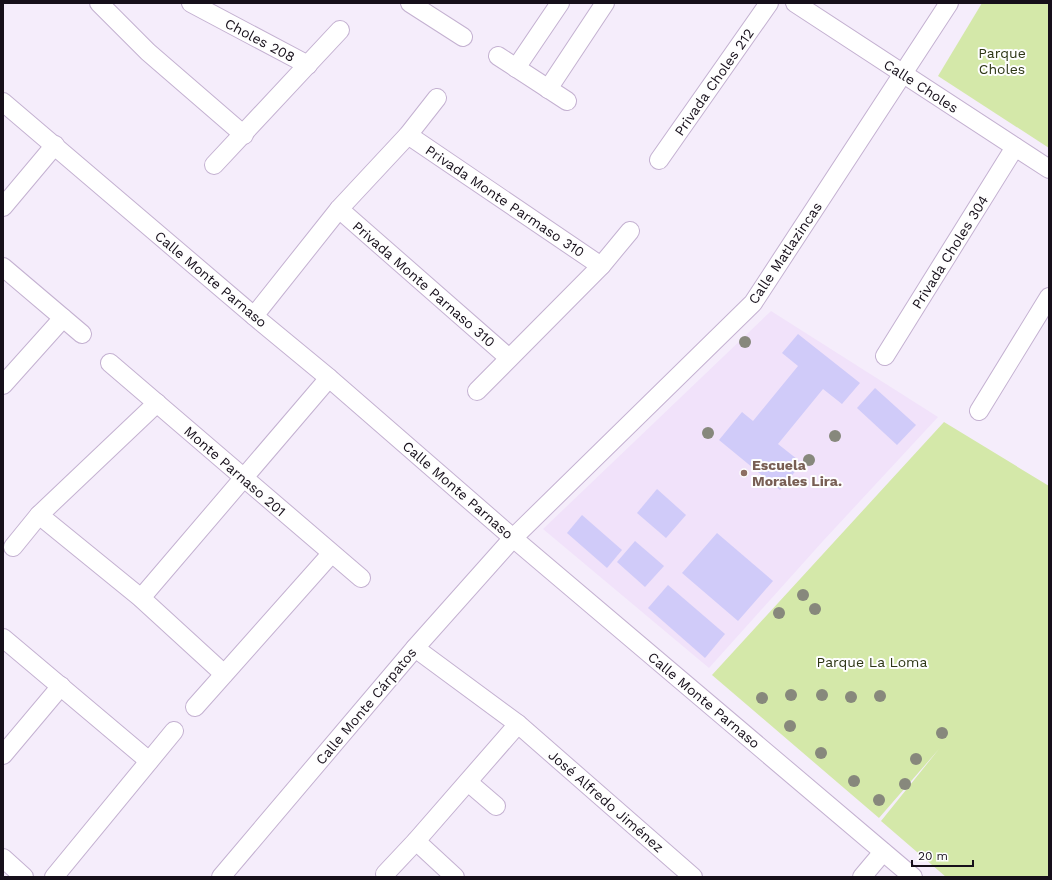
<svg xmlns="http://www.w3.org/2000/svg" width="1052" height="880" viewBox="0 0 1052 880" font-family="'Work Sans',sans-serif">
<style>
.built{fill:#f1e2fa}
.green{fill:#d4e8a9}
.building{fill:#d0cbf9}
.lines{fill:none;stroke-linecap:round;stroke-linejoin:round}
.street-casing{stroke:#c4b1d1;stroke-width:20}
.street{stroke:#fff;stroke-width:18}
.tree{fill:#87887c}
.education-dot{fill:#8d6e63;stroke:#fefefe;stroke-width:1.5}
.labels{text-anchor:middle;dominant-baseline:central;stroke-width:4;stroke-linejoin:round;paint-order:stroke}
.street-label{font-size:14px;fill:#160f1a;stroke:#fefefe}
.park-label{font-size:14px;fill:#2d3615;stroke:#fefefe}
.education-label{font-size:14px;font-weight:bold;fill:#785e54;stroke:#fefefe;text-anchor:start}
</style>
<rect width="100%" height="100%" fill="#f5edfb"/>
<polygon class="built" points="771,311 938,417 823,541 709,668 543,529"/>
<g class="green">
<polygon points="982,3 1049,3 1049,148 938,76"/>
<polygon points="944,422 1049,486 1049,877 946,877 881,821 939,749 879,818 712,675"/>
</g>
<g class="building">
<polygon points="798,334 860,383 842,404 823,389 778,444 802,463 780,490 719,440 742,412 753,421 798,366 782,353"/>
<polygon points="875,388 916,425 897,445 857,408"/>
<polygon points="657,489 686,515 666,538 637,513"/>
<polygon points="582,515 622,550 607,568 567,533"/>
<polygon points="717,533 773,581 738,621 682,573"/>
<polygon points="635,541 664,566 645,587 617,562"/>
<polygon points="668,585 725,634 705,658 648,608"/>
</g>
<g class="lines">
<defs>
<g id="street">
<polyline points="99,3 148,52 244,135"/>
<polyline points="191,3 308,65"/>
<polyline points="410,3 463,37"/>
<polyline points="795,3 1049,169"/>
<polyline points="498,56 567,101"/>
<polyline points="516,68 560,3"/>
<polyline points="548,89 605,3"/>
<polyline points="3,102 254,316 329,378 513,538 913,877"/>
<polyline points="408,135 601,266"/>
<polyline points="659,160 769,3"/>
<polyline points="214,165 340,30"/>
<polyline points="3,207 55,145"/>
<polyline points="339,209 509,358"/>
<polyline points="3,267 82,334"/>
<polyline points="254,316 339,209 408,135 437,98"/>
<polyline points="885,356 1015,147"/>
<polyline points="110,363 361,578"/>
<polyline points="3,385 63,318"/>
<polyline points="477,391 601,266 630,231"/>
<polyline points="979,411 1049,297"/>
<polyline points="39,515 141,598 224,674"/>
<polyline points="13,547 39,515 157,403"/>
<polyline points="141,598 329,378"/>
<polyline points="3,638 149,761"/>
<polyline points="415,648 518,724 693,877"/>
<polyline points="195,707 331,554"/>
<polyline points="3,755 61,686"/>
<polyline points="468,782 496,806"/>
<polyline points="416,841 455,877"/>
<polyline points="3,858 24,877"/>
<polyline points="385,874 416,841 518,724"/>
<polyline points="54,877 174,731"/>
<polyline points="221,877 415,648 513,538 753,303 949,3"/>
<polyline points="862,877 883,852"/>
</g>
</defs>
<use href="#street" class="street-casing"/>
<use href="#street" class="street"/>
</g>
<g class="tree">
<circle cx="745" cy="342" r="6"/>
<circle cx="708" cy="433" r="6"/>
<circle cx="835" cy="436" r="6"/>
<circle cx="809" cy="460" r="6"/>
<circle cx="803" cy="595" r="6"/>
<circle cx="815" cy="609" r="6"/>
<circle cx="779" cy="613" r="6"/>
<circle cx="791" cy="695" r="6"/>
<circle cx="822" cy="695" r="6"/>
<circle cx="880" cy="696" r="6"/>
<circle cx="851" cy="697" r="6"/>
<circle cx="762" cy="698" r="6"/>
<circle cx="790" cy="726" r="6"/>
<circle cx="942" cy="733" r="6"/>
<circle cx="821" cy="753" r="6"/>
<circle cx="916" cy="759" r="6"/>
<circle cx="854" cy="781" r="6"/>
<circle cx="905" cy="784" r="6"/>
<circle cx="879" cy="800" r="6"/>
</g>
<circle class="education-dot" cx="744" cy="473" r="4"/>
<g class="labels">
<g class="street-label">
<text transform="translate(260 40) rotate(28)">Choles 208</text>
<text transform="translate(714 82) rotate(-55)">Privada Choles 212</text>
<text transform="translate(921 86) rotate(33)">Calle Choles</text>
<text transform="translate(505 201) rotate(34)">Privada Monte Parmaso 310</text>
<text transform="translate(950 252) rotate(-58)">Privada Choles 304</text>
<text transform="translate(785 253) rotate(-56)">Calle Matlazincas</text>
<text transform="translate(211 279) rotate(40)">Calle Monte Parnaso</text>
<text transform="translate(424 284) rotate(41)">Privada Monte Parnaso 310</text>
<text transform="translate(235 471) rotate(41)">Monte Parnaso 201</text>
<text transform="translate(458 490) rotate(41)">Calle Monte Parnaso</text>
<text transform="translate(704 700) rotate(40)">Calle Monte Parnaso</text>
<text transform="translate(366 706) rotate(-50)">Calle Monte Cárpatos</text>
<text transform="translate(606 801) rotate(41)">José Alfredo Jiménez</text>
</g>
<g class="park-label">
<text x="1002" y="53">Parque<tspan x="1002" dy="16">Choles</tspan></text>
<text x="872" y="662">Parque La Loma</text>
</g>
<g class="education-label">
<text x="752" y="465">Escuela<tspan x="752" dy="16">Morales Lira.</tspan></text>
</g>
</g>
<rect width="1052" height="880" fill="none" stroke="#160f1a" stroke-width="8"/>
<path d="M912 860v6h61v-6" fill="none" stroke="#160f1a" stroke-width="2"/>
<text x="918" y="860" font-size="12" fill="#160f1a" stroke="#fefefe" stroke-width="3" paint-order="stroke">20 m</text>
</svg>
